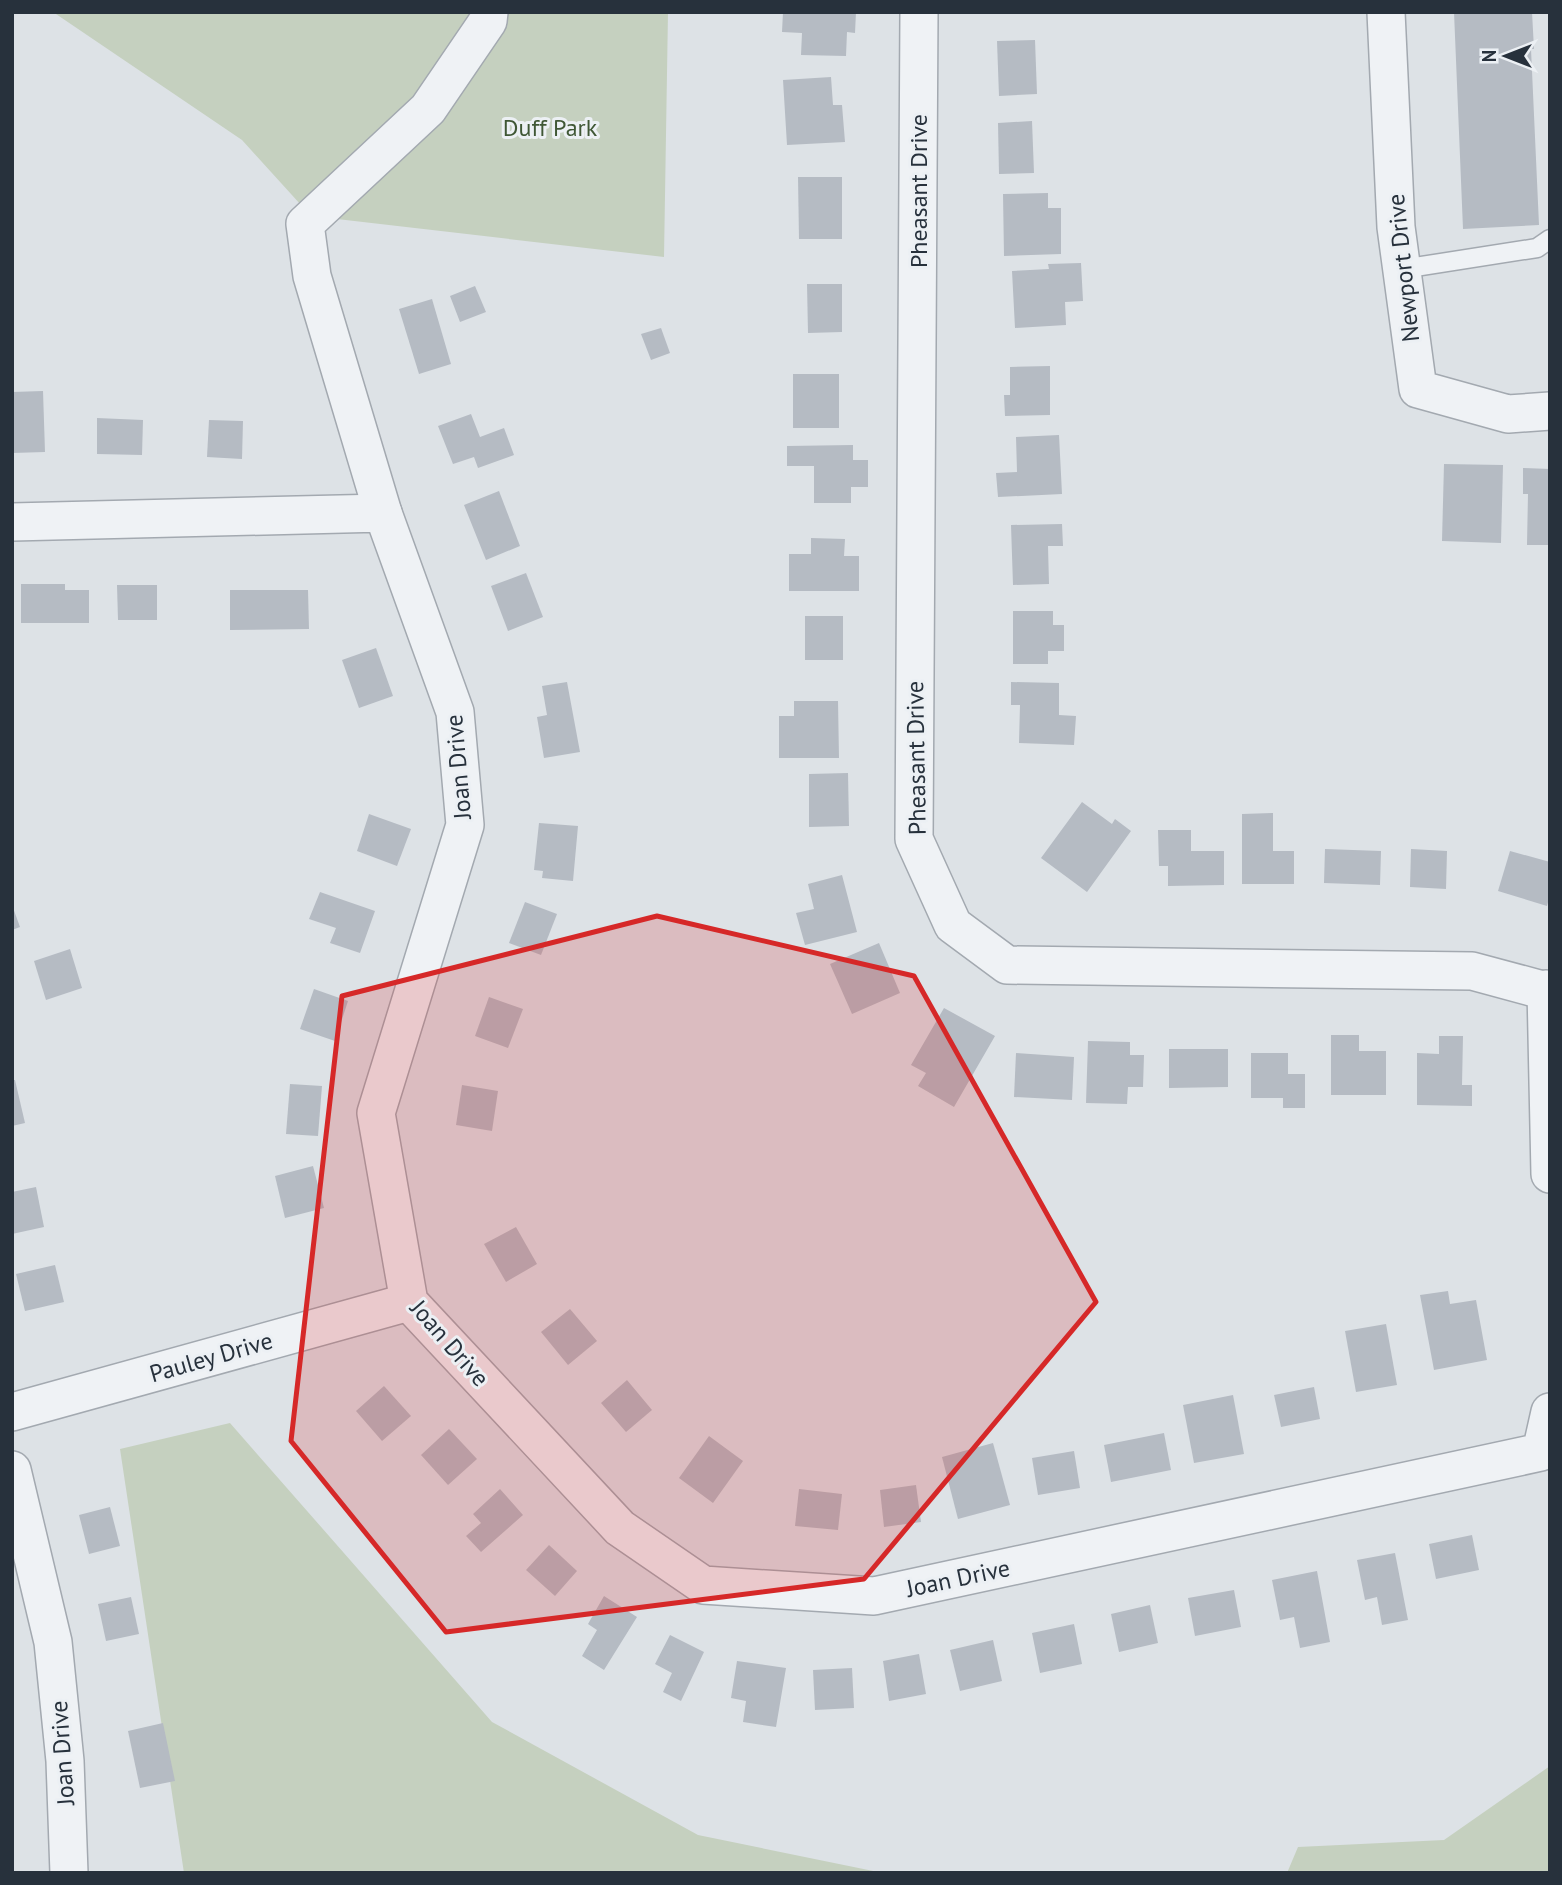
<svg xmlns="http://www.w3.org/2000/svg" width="1562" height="1885" viewBox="0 0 1562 1885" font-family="'PT Sans',sans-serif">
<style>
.green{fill:#c5d0bf}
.building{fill:#b5bbc3}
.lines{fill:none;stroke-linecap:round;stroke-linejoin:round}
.service-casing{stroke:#a3a9b0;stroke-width:21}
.minor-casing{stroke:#a3a9b0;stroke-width:40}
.service{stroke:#eff2f5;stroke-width:18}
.minor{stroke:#eff2f5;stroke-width:37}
.marked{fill:#d62828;fill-opacity:0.2;stroke:#d62828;stroke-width:5;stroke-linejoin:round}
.labels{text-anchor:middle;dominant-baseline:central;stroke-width:6;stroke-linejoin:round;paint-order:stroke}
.park-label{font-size:24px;fill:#3f5735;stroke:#ecf0f4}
.street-label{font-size:24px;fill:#27313c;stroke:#ecf0f4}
</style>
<rect width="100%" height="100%" fill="#dde2e6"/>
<g class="green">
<polygon points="53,12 668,12 664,257 311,216 242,140"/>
<polygon points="230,1423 492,1722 698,1835 883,1873 184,1873 120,1449"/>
<polygon points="1550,1766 1550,1873 1287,1873 1298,1847 1444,1840"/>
</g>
<g class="building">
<polygon points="783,12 856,12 855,33 847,32 846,56 801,55 802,33 782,32"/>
<polygon points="1454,12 1532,12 1534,49 1531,49 1539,225 1463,229"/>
<polygon points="1035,40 1037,94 999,96 997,41"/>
<polygon points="831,77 833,105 842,105 845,142 787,145 783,80"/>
<polygon points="1032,121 1034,173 999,174 998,123"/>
<polygon points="798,177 842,177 842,239 799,239"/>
<polygon points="1048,193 1048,208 1061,208 1061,254 1004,256 1003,194"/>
<polygon points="1081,263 1083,301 1065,302 1066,325 1015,328 1012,271 1049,269 1048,264"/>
<polygon points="807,284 842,284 842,332 808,333"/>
<polygon points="475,286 486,312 460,322 450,296"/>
<polygon points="432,299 451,364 419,374 399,309"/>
<polygon points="661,328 670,353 651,360 641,334"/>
<polygon points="1050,366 1050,415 1005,416 1004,395 1010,395 1010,367"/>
<rect x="793" y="374" width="46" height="54"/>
<polygon points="43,391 45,452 12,453 12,392"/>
<polygon points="471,414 480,437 504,428 514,455 478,468 474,457 453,464 438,426"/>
<polygon points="97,418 143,420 142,455 97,454"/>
<polygon points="209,420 243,421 242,459 207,457"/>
<polygon points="1059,435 1062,494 998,497 996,473 1017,472 1016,437"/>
<polygon points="853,445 853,460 868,460 868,487 851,487 851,503 814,503 814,466 787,466 787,446"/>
<polygon points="1444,464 1503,465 1501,543 1442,541"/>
<polygon points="1523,468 1550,469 1550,545 1527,545 1528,494 1523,494"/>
<polygon points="499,491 520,546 486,560 464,505"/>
<polygon points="1062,524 1063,546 1048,546 1049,584 1013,585 1011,525"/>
<polygon points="811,538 845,539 844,556 859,556 859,591 789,591 789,554 811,554"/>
<polygon points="526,573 543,617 508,631 491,586"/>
<polygon points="21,584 65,584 65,590 89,590 89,623 21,623"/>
<polygon points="117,585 157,585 157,620 118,620"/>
<polygon points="230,590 308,590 309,629 230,630"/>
<polygon points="1013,611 1053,611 1053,625 1064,625 1064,651 1048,651 1048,664 1013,664"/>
<rect x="805" y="616" width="38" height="44"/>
<polygon points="376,648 393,696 359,708 342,660"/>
<polygon points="567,682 580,752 544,758 537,717 547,715 542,686"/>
<polygon points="1011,682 1059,683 1059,715 1076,716 1074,745 1019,743 1020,705 1011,705"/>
<polygon points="794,701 838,701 839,758 779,758 779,716 794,716"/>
<polygon points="848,773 849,826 809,827 809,774"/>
<polygon points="1082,802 1112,824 1115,819 1131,831 1087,892 1041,858"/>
<polygon points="1273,813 1273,851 1294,851 1294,884 1242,884 1242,814"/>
<polygon points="369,814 411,829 397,866 357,851"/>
<polygon points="539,823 578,826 573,881 542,878 543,871 534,870"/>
<polygon points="1158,830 1191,830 1191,851 1224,851 1224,885 1168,886 1168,866 1159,866"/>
<polygon points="1325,849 1381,851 1380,885 1324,883"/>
<polygon points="1411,849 1447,851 1446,889 1410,887"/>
<polygon points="1510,851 1550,862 1550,895 1547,906 1498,891"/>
<polygon points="842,875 857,932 805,945 796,913 814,909 808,884"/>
<polygon points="320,892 375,911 360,953 330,943 336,928 309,919"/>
<polygon points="525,902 557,914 541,955 509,943"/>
<polygon points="12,905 20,927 12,930"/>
<polygon points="879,943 900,993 852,1014 830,964"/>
<polygon points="70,949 82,988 46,1000 34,961"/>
<polygon points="314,989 348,1001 335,1041 300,1029"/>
<polygon points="489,997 523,1009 508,1048 475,1036"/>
<polygon points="944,1008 995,1036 954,1107 918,1086 926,1073 911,1065"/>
<polygon points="1331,1035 1359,1035 1359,1051 1386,1051 1386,1095 1331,1095"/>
<polygon points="1439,1036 1463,1036 1462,1085 1472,1085 1472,1106 1417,1105 1417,1053 1439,1054"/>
<polygon points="1088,1041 1130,1042 1130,1055 1144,1055 1143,1087 1128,1087 1127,1104 1086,1103"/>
<polygon points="1169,1049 1228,1049 1228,1087 1169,1088"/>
<polygon points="1016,1053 1074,1057 1072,1100 1014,1097"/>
<polygon points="1251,1053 1288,1053 1288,1074 1305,1074 1305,1108 1283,1108 1283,1098 1251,1098"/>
<polygon points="12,1080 15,1080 25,1123 12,1126"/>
<polygon points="290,1084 322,1086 318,1136 286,1134"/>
<polygon points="462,1085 498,1091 492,1131 456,1125"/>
<polygon points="313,1166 324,1208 285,1218 275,1176"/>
<polygon points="36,1187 44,1227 12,1234 12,1192"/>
<polygon points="516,1227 537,1264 506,1282 484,1244"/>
<polygon points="55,1265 64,1302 25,1311 16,1274"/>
<polygon points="1448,1291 1450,1304 1476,1300 1487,1360 1434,1370 1420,1295"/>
<polygon points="570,1309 597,1341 568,1365 541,1332"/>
<polygon points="1386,1324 1397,1385 1356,1392 1345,1331"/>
<polygon points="627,1380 652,1410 626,1432 601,1403"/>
<polygon points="384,1386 411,1416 382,1441 356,1411"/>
<polygon points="1314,1387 1320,1419 1281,1427 1274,1395"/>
<polygon points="1233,1395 1244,1454 1194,1463 1183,1405"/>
<polygon points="449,1429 477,1459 448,1485 421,1455"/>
<polygon points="1164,1433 1171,1470 1111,1482 1104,1445"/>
<polygon points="709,1436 743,1461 713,1503 679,1478"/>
<polygon points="993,1443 1010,1505 958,1519 942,1457"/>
<polygon points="1074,1451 1080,1488 1038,1495 1032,1458"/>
<polygon points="916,1485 921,1522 884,1527 880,1490"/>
<polygon points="500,1489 523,1515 481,1552 466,1536 481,1523 473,1514"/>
<polygon points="799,1489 842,1494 838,1530 795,1526"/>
<polygon points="110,1507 120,1546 89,1554 79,1515"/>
<polygon points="1472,1535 1479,1570 1436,1579 1429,1544"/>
<polygon points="549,1545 577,1571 555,1596 526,1570"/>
<polygon points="1395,1553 1408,1620 1382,1625 1377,1597 1365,1600 1357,1560"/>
<polygon points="1317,1571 1330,1642 1300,1648 1294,1617 1280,1620 1272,1580"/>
<polygon points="1234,1590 1241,1627 1195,1636 1188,1598"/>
<polygon points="604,1596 637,1617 604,1670 582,1656 597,1630 588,1624"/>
<polygon points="131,1597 139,1634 106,1641 98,1604"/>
<polygon points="1150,1605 1158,1643 1119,1652 1111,1614"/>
<polygon points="1074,1624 1082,1664 1040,1673 1032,1633"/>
<polygon points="670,1635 704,1652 681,1701 663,1692 672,1673 655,1664"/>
<polygon points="993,1640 1002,1681 960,1691 950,1650"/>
<polygon points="919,1654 926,1694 889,1701 883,1661"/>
<polygon points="737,1661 786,1668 776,1727 743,1722 746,1701 731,1698"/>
<polygon points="852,1668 854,1708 815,1710 813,1670"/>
<polygon points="163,1723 175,1781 140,1788 128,1731"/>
</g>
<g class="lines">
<defs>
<polyline id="service" points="1402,269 1537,248 1550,239"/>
<g id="minor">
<polyline points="919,12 914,839 953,925 1007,965 1472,971 1550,992"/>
<polyline points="1386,12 1396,227 1418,389 1508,414 1550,411"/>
<polyline points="383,513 312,276 305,224 428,109 488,21 489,12"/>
<polyline points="12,522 383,513 455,712 465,825 376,1113 409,1302 620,1528 703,1585 874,1596 1541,1452 1550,1412"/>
<polyline points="1546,989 1550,1174"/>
<polyline points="12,1412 409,1302"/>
<polyline points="12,1470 53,1642 65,1761 69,1873"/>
</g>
</defs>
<use href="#service" class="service-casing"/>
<use href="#minor" class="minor-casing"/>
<use href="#service" class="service"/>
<use href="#minor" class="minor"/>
</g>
<path class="marked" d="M657 916 914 976 1096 1302 864 1579 446 1632 291 1441 342 996Z"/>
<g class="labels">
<g class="park-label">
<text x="550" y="127">Duff Park</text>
</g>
<g class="street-label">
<text transform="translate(918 191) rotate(-90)">Pheasant Drive</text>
<text transform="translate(1403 268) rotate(-96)">Newport Drive</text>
<text transform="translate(916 758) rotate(-91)">Pheasant Drive</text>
<text transform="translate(458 767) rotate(-95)">Joan Drive</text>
<text transform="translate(450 1343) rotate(49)">Joan Drive</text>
<text transform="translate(211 1357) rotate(-16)">Pauley Drive</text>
<text transform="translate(958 1578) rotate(-12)">Joan Drive</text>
<text transform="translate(62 1753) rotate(-94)">Joan Drive</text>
</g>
</g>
<rect width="1562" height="1885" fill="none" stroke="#27313c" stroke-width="28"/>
<g transform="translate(1506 56) rotate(270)" stroke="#ecf0f4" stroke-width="5" paint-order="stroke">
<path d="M0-5L12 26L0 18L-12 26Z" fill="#27313c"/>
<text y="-10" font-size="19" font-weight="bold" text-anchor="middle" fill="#27313c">N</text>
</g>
</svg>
